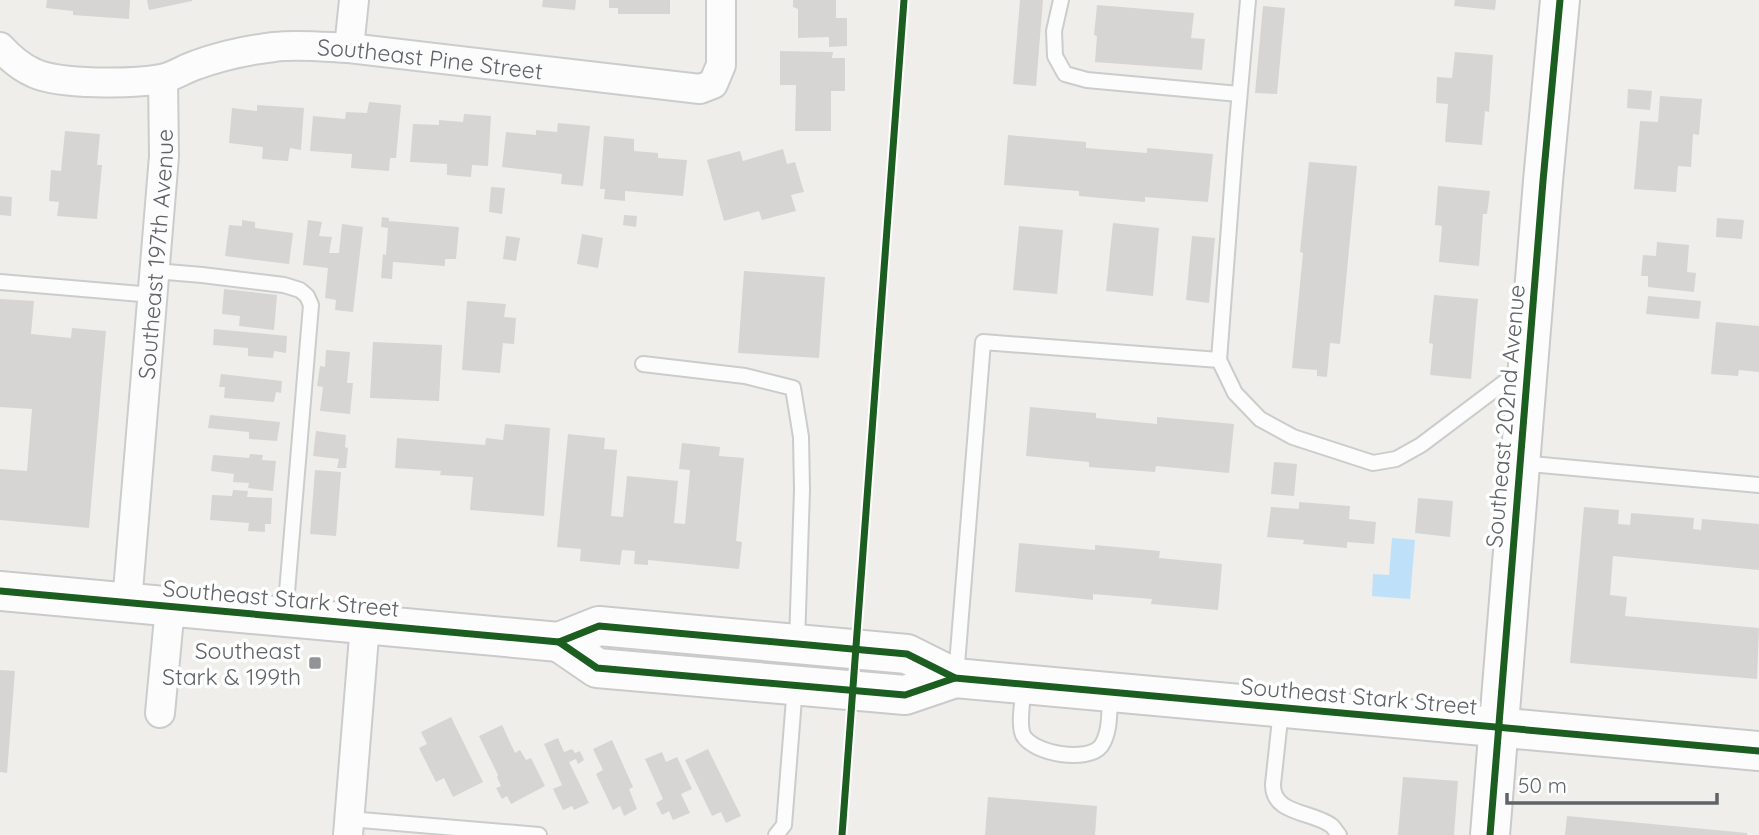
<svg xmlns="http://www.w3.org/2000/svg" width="1759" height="835" viewBox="0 0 1759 835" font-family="Quicksand,sans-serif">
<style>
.water{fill:#bfe0f9}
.building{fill:#d6d5d3}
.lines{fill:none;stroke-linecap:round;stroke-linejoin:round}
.lane-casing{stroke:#cbcccc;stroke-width:18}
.street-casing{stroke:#cbcccc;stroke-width:32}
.secondary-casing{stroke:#cacacb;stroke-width:42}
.lane{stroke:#fdfcfc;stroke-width:14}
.street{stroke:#fdfcfc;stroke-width:28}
.secondary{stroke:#fdfcfc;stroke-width:38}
.cycleway-casing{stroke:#fff;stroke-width:11}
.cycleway{stroke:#1b5e20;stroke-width:7}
.poi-dot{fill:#919496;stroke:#fff;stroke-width:2.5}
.labels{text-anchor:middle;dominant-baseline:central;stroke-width:7;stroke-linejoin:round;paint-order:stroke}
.street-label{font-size:23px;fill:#5f6368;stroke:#fff}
.poi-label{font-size:23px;fill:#5f6368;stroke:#fff;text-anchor:end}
</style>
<rect width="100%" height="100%" fill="#efeeea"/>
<polygon class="water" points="1392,538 1415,540 1410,599 1372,596 1373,574 1389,575"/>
<g class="building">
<polygon points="47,0 130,0 129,19 73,15 73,11 46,8"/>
<polygon points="147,0 192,0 192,1 149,10"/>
<polygon points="543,0 576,0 575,10 542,7"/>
<polygon points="609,0 670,0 670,14 618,14 618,8 609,8"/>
<polygon points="793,0 836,0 836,18 847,18 847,46 829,47 829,37 798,38 798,9 793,7"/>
<polygon points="1020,0 1043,0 1036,86 1013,84"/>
<polygon points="1455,0 1496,0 1495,10 1454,6"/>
<polygon points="1097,5 1194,13 1191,38 1205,39 1202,70 1095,62 1097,36 1094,35"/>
<polygon points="1263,6 1285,8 1277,94 1255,93"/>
<polygon points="780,51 833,52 832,58 845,58 845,91 831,91 831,131 795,131 796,85 780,85"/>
<polygon points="1455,52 1493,55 1489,112 1485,111 1482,145 1445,142 1448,104 1436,103 1437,77 1452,78"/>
<polygon points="1628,89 1652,91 1650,110 1627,108"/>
<polygon points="1660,96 1702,99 1699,135 1693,134 1691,167 1678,166 1676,192 1634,189 1640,121 1658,122"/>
<polygon points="369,102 401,105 396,158 390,158 389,171 351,168 352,154 310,151 313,116 345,119 346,112 367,113"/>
<polygon points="257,105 304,108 301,150 290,148 288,161 262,159 263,147 229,143 232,108 257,111"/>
<polygon points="464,114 491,116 488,166 472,165 471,177 447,175 447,164 410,162 413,124 439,125 439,120 463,122"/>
<polygon points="558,123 590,126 583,186 561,184 562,174 502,167 506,132 536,135 536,130 557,132"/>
<polygon points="65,131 100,134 97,165 102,165 97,219 57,216 59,202 49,201 51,170 61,171"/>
<polygon points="1008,135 1086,142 1086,148 1147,153 1147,148 1213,154 1208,202 1145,197 1145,202 1079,196 1079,191 1004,185"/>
<polygon points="604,136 634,139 634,151 658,153 658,158 687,160 683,196 625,191 625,201 604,199 605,189 600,189"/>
<polygon points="783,149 787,164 795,162 804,192 791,195 796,211 762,220 759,211 724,221 707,160 740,151 743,161"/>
<polygon points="1309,162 1357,166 1340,344 1330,343 1327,377 1317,376 1317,370 1292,368 1303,253 1300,252"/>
<polygon points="1438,186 1490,191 1487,214 1483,214 1479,266 1439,262 1442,226 1435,225"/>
<polygon points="491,187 505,188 502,214 489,212"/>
<polygon points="0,196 12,197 11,216 0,215"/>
<polygon points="624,215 637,216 636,227 623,225"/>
<polygon points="382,217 389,218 389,221 459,227 456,259 445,259 445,266 393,262 392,279 381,278 383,254 386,255 388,228 381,227"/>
<polygon points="1717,218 1744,220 1742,239 1716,237"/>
<polygon points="242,220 255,222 255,228 293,233 289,264 225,256 229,225 242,226"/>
<polygon points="308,220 322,222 319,236 332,237 329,253 339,253 342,224 363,227 353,312 335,310 336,300 325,298 328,268 303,265"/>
<polygon points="1113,223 1159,228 1153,296 1106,291"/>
<polygon points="1019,226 1063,230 1057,294 1013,290"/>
<polygon points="582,234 603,238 598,268 577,264"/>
<polygon points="506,236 520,238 516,261 503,259"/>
<polygon points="1192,236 1215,238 1209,303 1186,300"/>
<polygon points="1657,242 1689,245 1687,272 1696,273 1694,292 1648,287 1648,276 1641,276 1643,255 1656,256"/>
<polygon points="744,271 825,277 819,358 738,353"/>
<polygon points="224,289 277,295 274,330 239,326 240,316 222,314"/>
<polygon points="1434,295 1478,299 1471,379 1430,375 1433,344 1429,343"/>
<polygon points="1648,296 1701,301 1699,319 1646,314"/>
<polygon points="0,299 34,301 31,334 71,338 72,328 106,331 89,528 0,520 0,469 27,471 32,409 0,407"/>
<polygon points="467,301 506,304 504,317 516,318 514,344 503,343 500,373 462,370"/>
<polygon points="1716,322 1759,326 1759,372 1739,370 1738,376 1711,374"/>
<polygon points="214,329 287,336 286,353 274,351 273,358 248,356 248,348 213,345"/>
<polygon points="373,342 442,345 439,401 370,398"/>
<polygon points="326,350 350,352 347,383 353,383 350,414 320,411 323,387 317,386 320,366 325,367"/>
<polygon points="221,374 282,381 281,393 276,392 274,402 224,398 225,387 219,387"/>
<polygon points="1030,407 1096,413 1096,418 1157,424 1157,417 1234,424 1229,473 1156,466 1155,472 1089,467 1089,462 1026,456"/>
<polygon points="210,415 280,422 277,441 249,439 249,432 208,428"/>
<polygon points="505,424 550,428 544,516 470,510 473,477 440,475 441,471 395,468 397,438 485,445 486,438 503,440"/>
<polygon points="316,431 346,435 345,447 348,448 346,468 337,468 339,459 313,456"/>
<polygon points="568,434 605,438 604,449 617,450 611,516 623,517 627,476 678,481 674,523 685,524 690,470 679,469 682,443 720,447 719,456 744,458 736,541 742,542 739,569 648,560 648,565 634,564 635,551 622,550 620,565 580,561 581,549 557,547"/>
<polygon points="250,454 263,455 262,460 276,461 273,491 248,488 249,483 233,482 234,474 211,471 213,455 249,458"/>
<polygon points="1274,462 1297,464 1294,496 1271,494"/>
<polygon points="315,470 341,472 336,536 310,534"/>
<polygon points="233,490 248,491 247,497 272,498 271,524 265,524 265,532 248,531 249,523 210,520 212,495 232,496"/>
<polygon points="1418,498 1453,501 1450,537 1415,533"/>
<polygon points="1299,502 1350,506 1349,519 1376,522 1374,544 1347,542 1347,548 1303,544 1304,540 1267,537 1271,507 1299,509"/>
<polygon points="1584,507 1619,510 1618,524 1630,525 1631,513 1694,518 1693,529 1701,530 1702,519 1759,524 1759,570 1613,556 1610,595 1627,597 1625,616 1759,628 1757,679 1570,663"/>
<polygon points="1019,543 1095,550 1095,545 1160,551 1159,558 1222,564 1218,610 1151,604 1152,599 1093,594 1093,600 1015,592"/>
<polygon points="0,670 15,671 7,773 0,772"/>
<polygon points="451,717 483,782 453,797 444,778 436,782 419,748 427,744 421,732"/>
<polygon points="502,725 515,753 520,750 526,760 531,758 545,786 511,804 507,796 502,799 496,788 501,786 497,777 498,775 479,736"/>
<polygon points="558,738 564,752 572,749 575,753 580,751 584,760 578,764 576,759 569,762 589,803 574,810 572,806 563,810 553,789 562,785 544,744"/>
<polygon points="612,740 633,787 629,789 637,809 624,816 620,806 613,810 596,774 603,770 593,749"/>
<polygon points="708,749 741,816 726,823 721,812 712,816 685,760"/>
<polygon points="662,752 666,762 677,757 692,789 681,794 690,813 673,820 669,811 662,815 656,803 663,799 645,759"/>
<polygon points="1403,777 1458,781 1454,835 1398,835"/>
<polygon points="988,797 1097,806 1095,835 985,835"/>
<polygon points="1567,816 1747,833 1747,835 1565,835"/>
</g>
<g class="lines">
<defs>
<g id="lane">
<polyline points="1061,0 1054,31 1055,56 1065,74 1087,80 1239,94"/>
<polyline points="155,271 202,275 284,285 300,290 307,296 311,305 285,616"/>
<polyline points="0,282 153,295"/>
<polyline points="1219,360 1235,147 1248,0"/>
<polyline points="643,364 745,376 793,388 801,437 802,490 797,642"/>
<polyline points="1520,463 1759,485"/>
<polyline points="956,677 983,342 1219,360 1235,393 1260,419 1293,437 1373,463 1396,459 1421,445 1522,369"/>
<path d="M1024 686C1023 699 1018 723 1023 735 1033 754 1088 763 1101 746 1111 732 1109 709 1110 693"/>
<path d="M1281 710 1273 784C1272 815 1313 811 1332 826 1334 828 1337 833 1339 835"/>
<polyline points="349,819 539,835"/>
<polyline points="776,835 784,825 795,686"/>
</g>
<g id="street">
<path id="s1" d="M0 47C10 58 20 67 34 73 60 85 132 84 161 79 173 77 184 69 196 65 221 56 248 50 274 47 298 44 324 47 349 48L700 89 713 84 721 65V0"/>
<polyline points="349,48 354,0"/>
<path id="s2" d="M127 603 164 156 163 79"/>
<polyline points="160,713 170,607"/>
<polyline points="348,835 365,624"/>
</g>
<g id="secondary">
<polyline points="0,591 559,642 599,626 907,654 955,678 1759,751"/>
<polyline points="559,642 597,668 905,695 955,678"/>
<polyline points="1490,835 1543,181 1560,0"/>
</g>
</defs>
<use href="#lane" class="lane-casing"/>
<use href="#street" class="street-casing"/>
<use href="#secondary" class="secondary-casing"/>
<use href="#lane" class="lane"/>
<use href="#street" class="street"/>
<use href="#secondary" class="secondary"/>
<defs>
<g id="cycleway">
<polyline points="0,591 559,642 599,626 907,654 955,678 1759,751"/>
<polyline points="559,642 597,668 905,695 955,678"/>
<polyline points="842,835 904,0"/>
<polyline points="1490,835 1543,181 1560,0"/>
</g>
</defs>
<use href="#cycleway" class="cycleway-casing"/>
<use href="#cycleway" class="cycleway"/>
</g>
<rect class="poi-dot" x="308" y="656" width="14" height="14" rx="3.5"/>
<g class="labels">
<g class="street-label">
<text stroke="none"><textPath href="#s1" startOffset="446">Southeast Pine Street</textPath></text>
<text stroke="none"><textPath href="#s2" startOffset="350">Southeast 197th Avenue</textPath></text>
<text transform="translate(1505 416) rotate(-85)">Southeast 202nd Avenue</text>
<text transform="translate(281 598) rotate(5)">Southeast Stark Street</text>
<text transform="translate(1359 696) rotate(5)">Southeast Stark Street</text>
</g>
<g class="poi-label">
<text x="301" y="650">Southeast<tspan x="301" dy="26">Stark &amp; 199th</tspan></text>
</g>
</g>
<path d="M1507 793v10h210v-10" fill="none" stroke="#5f6368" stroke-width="3.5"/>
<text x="1518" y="793" font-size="21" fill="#5f6368" stroke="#ffffff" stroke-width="5" paint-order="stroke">50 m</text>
</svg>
